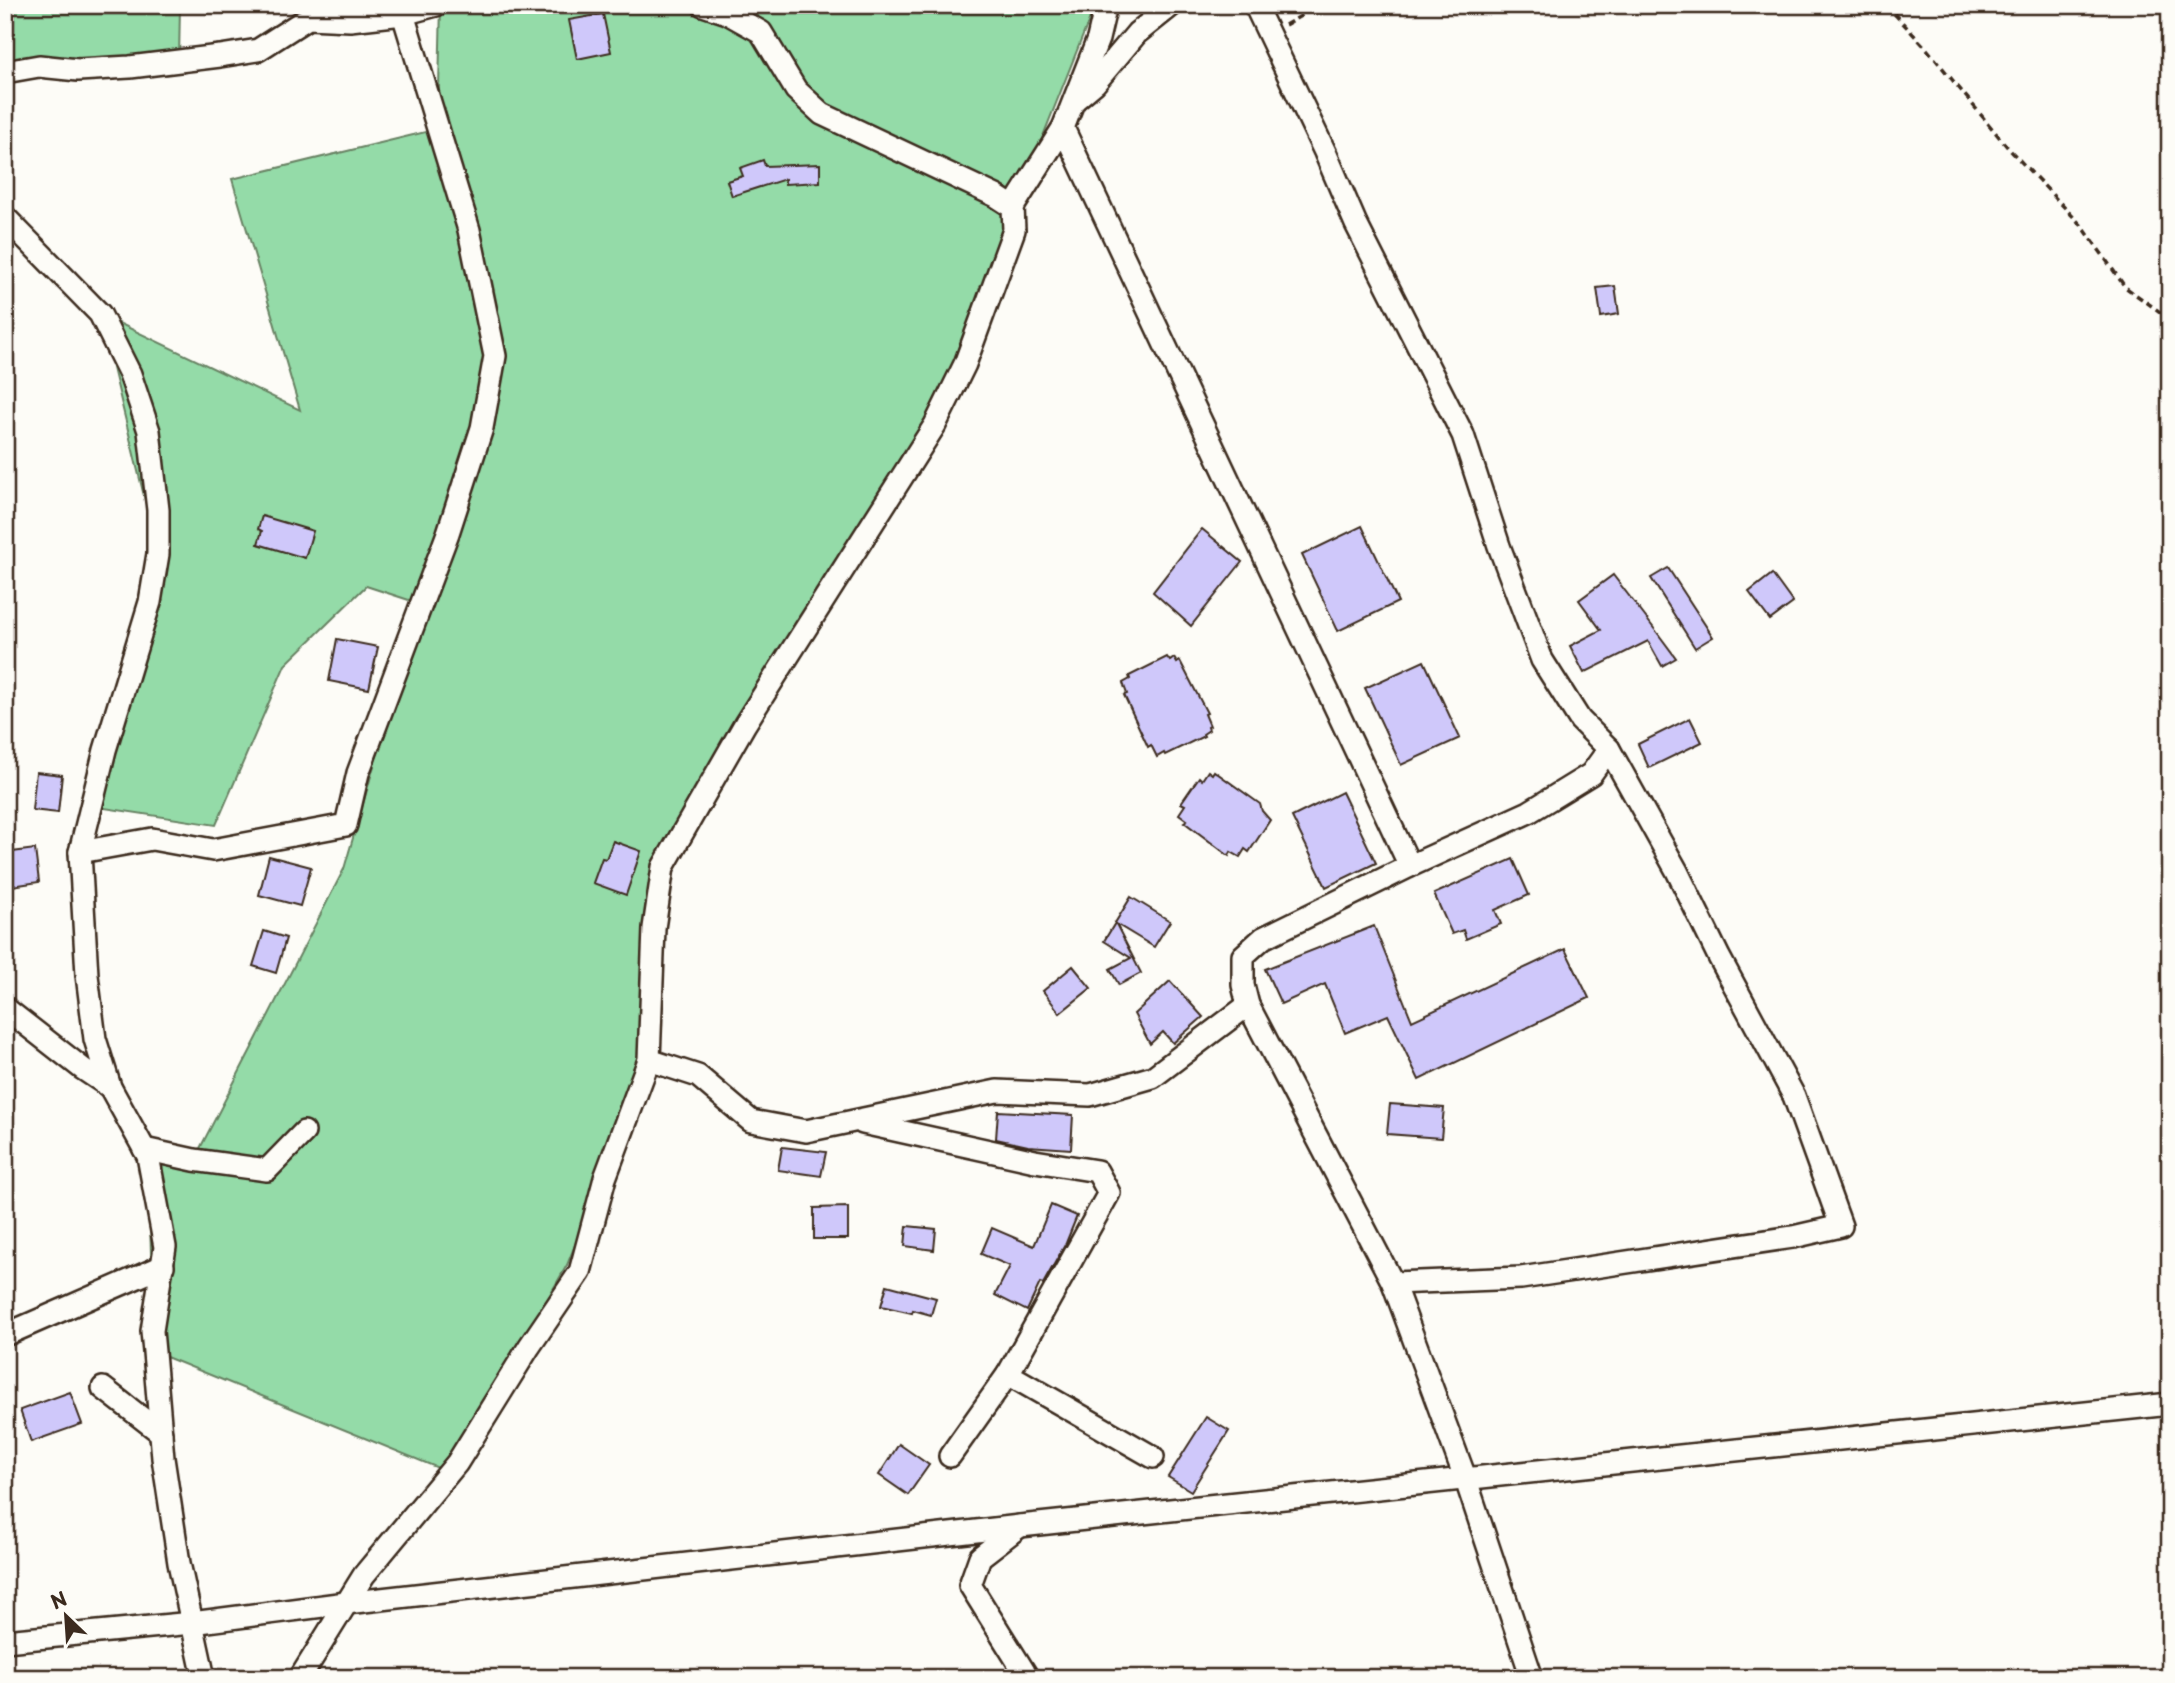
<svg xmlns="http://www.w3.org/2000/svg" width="2175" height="1683" viewBox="0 0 2175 1683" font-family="'Playpen Sans',sans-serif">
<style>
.green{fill:#94dba8;stroke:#688263;stroke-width:2}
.building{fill:#cfc8fa;stroke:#3b2a1e;stroke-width:2}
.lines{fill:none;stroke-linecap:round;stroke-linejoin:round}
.minor-casing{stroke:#3b2a1e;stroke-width:26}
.path{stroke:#3b2a1e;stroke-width:3.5;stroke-dasharray:7 5;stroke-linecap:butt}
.minor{stroke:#fdfcf7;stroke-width:21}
</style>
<rect width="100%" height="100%" fill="#fdfcf7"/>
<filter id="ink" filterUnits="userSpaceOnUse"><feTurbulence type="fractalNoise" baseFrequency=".0143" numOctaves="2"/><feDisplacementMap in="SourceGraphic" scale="14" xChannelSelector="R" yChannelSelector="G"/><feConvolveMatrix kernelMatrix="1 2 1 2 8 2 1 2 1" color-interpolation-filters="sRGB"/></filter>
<g filter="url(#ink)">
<g class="green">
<polygon points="5,5 180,5 179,61 5,74"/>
<polygon points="441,5 1095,5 943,388 673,853 649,1060 567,1265 448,1472 154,1352 148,1156 194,1160 344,869 421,604 366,586 285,665 216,825 91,806 158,554 100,314 300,410 232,179 438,129"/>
</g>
<g class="building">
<polygon points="603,14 611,52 577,59 569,20"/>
<polygon points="763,160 765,166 820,164 820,182 785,184 785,179 732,196 727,181 743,176 740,168"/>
<polygon points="1615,286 1619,314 1601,317 1597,288"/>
<polygon points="262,516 313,531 305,558 258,544 262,531 258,529"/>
<polygon points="1362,526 1398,602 1338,631 1302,555"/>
<polygon points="1202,529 1242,562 1191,626 1153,592"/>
<polygon points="1668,568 1713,637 1695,648 1651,578"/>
<polygon points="1772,574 1793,603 1770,620 1749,592"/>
<polygon points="1613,575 1659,635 1676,658 1662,666 1648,641 1584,673 1570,646 1601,630 1579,600"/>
<polygon points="337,639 378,647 369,689 329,681"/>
<polygon points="1167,657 1170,661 1174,658 1177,663 1180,661 1207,713 1205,714 1210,726 1208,727 1209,730 1203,734 1204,736 1165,755 1164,753 1157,757 1151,745 1148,747 1124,695 1127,694 1123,683 1130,679 1129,676"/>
<polygon points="1424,661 1460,738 1401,765 1365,688"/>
<polygon points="1690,718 1702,742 1649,768 1638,744"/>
<polygon points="1208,771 1212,774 1214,771 1260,804 1262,811 1270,820 1249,852 1245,849 1240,857 1231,852 1229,856 1184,822 1187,820 1179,814 1185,805 1181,803 1199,777 1202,780"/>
<polygon points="36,772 62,775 58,813 32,810"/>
<polygon points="1342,792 1376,863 1326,887 1292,817"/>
<polygon points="613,841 641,851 626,895 593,883 602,858 606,859"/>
<polygon points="35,849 39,882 5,887 5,853"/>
<polygon points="269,856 311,867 300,906 259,895"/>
<polygon points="1513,859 1529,895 1495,910 1501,924 1466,939 1463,930 1452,934 1434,894"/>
<polygon points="1131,897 1170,921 1154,947 1116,924 1141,973 1119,985 1110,969 1131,958 1104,941"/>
<polygon points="1374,926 1412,1021 1565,949 1589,998 1419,1080 1388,1015 1345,1033 1325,984 1281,1004 1265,969"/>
<polygon points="264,931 286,938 276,973 253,966"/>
<polygon points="1073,966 1091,988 1060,1013 1043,991"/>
<polygon points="1170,981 1203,1017 1173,1043 1163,1032 1150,1044 1134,1014"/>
<polygon points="1390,1104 1444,1108 1441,1138 1387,1134"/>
<polygon points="998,1111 1073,1115 1071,1149 1028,1146 996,1139"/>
<polygon points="782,1147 826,1152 821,1176 778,1170"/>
<polygon points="1051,1205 1077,1216 1066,1243 1043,1284 1040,1283 1027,1311 995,1295 1010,1266 981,1254 992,1228 1034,1246"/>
<polygon points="848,1207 848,1239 814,1239 814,1208"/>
<polygon points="907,1226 936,1229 934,1250 905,1246"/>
<polygon points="887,1285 936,1298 931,1315 913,1310 912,1313 881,1306"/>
<polygon points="70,1392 82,1424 31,1442 20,1410"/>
<polygon points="1206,1417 1229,1431 1191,1491 1168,1477"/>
<polygon points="899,1444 929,1465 908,1495 879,1475"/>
</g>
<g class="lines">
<defs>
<g id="minor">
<polyline points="1255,5 1325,152 1356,224 1463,435 1499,546 1542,660 1580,720 1609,749 1677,871 1719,957 1794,1096 1841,1226 1793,1237 1521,1278 1393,1283"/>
<polyline points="5,72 39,66 78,70 130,67 220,56 258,50 308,18 350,20 403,14 436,5"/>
<polyline points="1076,99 1095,83 1137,33 1172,5"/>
<polyline points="1063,128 1410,866 1263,938 1243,956 1243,985 1248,1005 1393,1283 1466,1480 1532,1678"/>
<polyline points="1013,207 1063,128 1098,39 1106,5"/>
<polyline points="5,217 100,314 130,374 149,431 158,510 158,554 150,602 105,750 80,852 87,975 95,1039 110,1087 148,1156 165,1247 152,1331 154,1352 163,1458 179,1563 204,1678"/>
<polyline points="80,852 152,839 213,850 346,825 358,773 448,533 482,428 495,356 469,230 403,14 410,5"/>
<polyline points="1410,866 1529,812 1591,774 1609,749"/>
<polyline points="5,1008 83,1069 110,1087"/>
<polyline points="649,1060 698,1076 751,1121 806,1131 997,1091 1090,1095 1153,1077 1248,1005"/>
<polyline points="863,1123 1035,1161 1097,1171 1109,1193 1008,1374 1153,1457"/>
<polyline points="144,1149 194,1160 267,1170 304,1132"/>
<polyline points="5,1335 163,1266"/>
<polyline points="103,1388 161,1433"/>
<polyline points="950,1456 1008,1374"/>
<polyline points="1020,1526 980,1557 970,1585 1028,1678"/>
<polyline points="5,1641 192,1623 346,1603 1020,1526 2170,1404"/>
<polyline points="300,1678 364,1575 457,1463 529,1347 580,1272 605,1178 649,1060 654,928 663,867 745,724 935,425 965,364 1014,230 1013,207 996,196 822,114 796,90 761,32 727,13 703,5"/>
</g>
</defs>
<use href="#minor" class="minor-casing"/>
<g class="path">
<polyline points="1886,5 1927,49 2009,149 2083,227 2125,287 2170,319"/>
<polyline points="1285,25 1320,5"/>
</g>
<use href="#minor" class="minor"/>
</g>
</g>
<rect width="2175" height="1683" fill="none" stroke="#fdfcf7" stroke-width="28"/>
<rect x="14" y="14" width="2147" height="1655" fill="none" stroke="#3b2a1e" stroke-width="2.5" filter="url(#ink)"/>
<g transform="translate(66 1616) rotate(335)" stroke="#fdfcf7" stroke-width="5" paint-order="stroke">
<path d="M0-5L12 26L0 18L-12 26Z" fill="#3b2a1e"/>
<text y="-10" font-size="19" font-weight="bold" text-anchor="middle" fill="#3b2a1e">N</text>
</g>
</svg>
